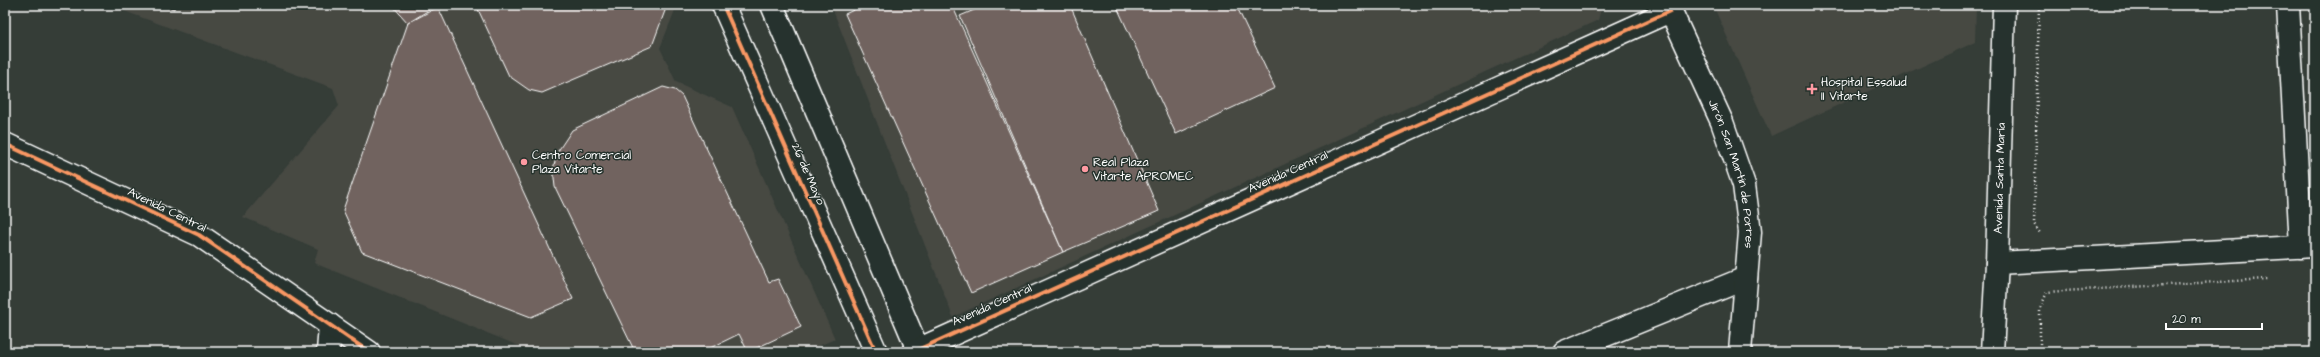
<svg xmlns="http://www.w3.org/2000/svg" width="2320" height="357" viewBox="0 0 2320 357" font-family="'Architects Daughter',sans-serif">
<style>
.built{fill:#474943}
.building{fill:#71645e;stroke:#fff}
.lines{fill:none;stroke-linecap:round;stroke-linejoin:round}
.minor-casing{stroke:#fff;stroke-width:25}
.tertiary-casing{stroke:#fff;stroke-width:25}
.path{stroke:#fff;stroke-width:2.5;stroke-dasharray:1 3;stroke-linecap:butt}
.minor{stroke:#26332d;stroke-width:22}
.tertiary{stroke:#26332d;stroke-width:22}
.cycleway-casing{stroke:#26332d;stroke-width:6}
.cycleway{stroke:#f99763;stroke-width:4}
.poi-dot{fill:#ff9aa2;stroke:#26332d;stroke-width:1.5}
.labels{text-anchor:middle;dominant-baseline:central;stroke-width:3;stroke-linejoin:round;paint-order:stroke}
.poi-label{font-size:12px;fill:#fff;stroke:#26332d;text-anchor:start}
.street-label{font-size:12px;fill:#fff;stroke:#26332d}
</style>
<rect width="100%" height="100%" fill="#353d37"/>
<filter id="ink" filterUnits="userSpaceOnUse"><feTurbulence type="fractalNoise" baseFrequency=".025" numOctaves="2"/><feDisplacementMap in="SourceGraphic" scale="8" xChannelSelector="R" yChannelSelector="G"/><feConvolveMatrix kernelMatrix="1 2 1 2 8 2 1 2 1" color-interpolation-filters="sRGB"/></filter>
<g filter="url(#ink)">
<g class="built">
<polygon points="108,5 677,5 660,48 676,82 732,107 835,339 804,352 534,352 314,263 318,249 243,217 339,106 333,88"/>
<polygon points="831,5 1602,5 1598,20 953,317"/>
<polygon points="1713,5 1976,5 1975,42 1771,136"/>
</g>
<g class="building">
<polygon points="160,5 175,5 174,9"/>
<polygon points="392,5 437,5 408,23"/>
<polygon points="476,5 664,5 666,8 652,46 542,93 529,90 509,76"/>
<polygon points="864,5 952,5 1063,252 971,293 845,14"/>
<polygon points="986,5 1070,5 1159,211 1063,252 960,16"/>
<polygon points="1116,5 1236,5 1275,88 1176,134"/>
<polygon points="438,7 573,299 531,317 362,252 343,210 408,23"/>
<polygon points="663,87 675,90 682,96 769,282 778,279 801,327 748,352 739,334 702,352 635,352 555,187 553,169 558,151 572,130"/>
</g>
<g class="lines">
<defs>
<g id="minor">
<polyline points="723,5 876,352"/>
<polyline points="772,5 919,352"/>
<polyline points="2288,5 2301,247"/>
<polyline points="1997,263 2315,246"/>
<polyline points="328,352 330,325"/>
<polyline points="1564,352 1746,278"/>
</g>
<g id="tertiary">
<path id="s1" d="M1668 5 1722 122 1744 185 1750 232 1740 352"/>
<polyline points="5,144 199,235 369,352"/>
<polyline points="913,352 1670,11"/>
<path id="s2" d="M1992 352 1997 263 2004 5"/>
</g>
</defs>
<use href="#minor" class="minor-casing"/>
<use href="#tertiary" class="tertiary-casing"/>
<g class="path">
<polyline points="2039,5 2034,224 2040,233"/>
<polyline points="2040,352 2040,309 2047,292 2267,279"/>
</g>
<use href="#minor" class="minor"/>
<use href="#tertiary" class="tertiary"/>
<defs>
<g id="cycleway">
<polyline points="723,5 876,352"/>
<polyline points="5,144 199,235 369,352"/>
<polyline points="913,352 1670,11"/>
</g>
</defs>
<use href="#cycleway" class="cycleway-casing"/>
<use href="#cycleway" class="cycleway"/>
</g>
</g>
<g class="poi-dot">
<path d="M1810 83h4v4h4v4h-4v4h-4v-4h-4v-4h4z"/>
<circle cx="524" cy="162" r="4"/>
<circle cx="1085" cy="169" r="4"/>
</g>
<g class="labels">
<g class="poi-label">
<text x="1821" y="82">Hospital Essalud<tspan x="1821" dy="14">II Vitarte</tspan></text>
<text x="532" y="155">Centro Comercial<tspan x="532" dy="14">Plaza Vitarte</tspan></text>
<text x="1093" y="162">Real Plaza<tspan x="1093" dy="14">Vitarte APROMEC</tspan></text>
</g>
<g class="street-label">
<text transform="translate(1288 172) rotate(-24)">Avenida Central</text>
<text transform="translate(808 174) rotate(66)">26 de Mayo</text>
<text stroke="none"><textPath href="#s1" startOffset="182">Jirón San Martín de Porres</textPath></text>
<text stroke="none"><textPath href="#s2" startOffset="174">Avenida Santa María</textPath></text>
<text transform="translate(167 210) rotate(26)">Avenida Central</text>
<text transform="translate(992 305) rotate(-24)">Avenida Central</text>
</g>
</g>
<rect width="2320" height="357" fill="none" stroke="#26332d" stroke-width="20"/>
<rect x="10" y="10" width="2300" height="337" fill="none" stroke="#fff" stroke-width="1.5" filter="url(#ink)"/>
<path d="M2166 323v6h96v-6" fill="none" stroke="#ffffff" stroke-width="2"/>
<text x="2172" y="323" font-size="12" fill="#ffffff" stroke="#26332d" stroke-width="3" paint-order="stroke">20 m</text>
</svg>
